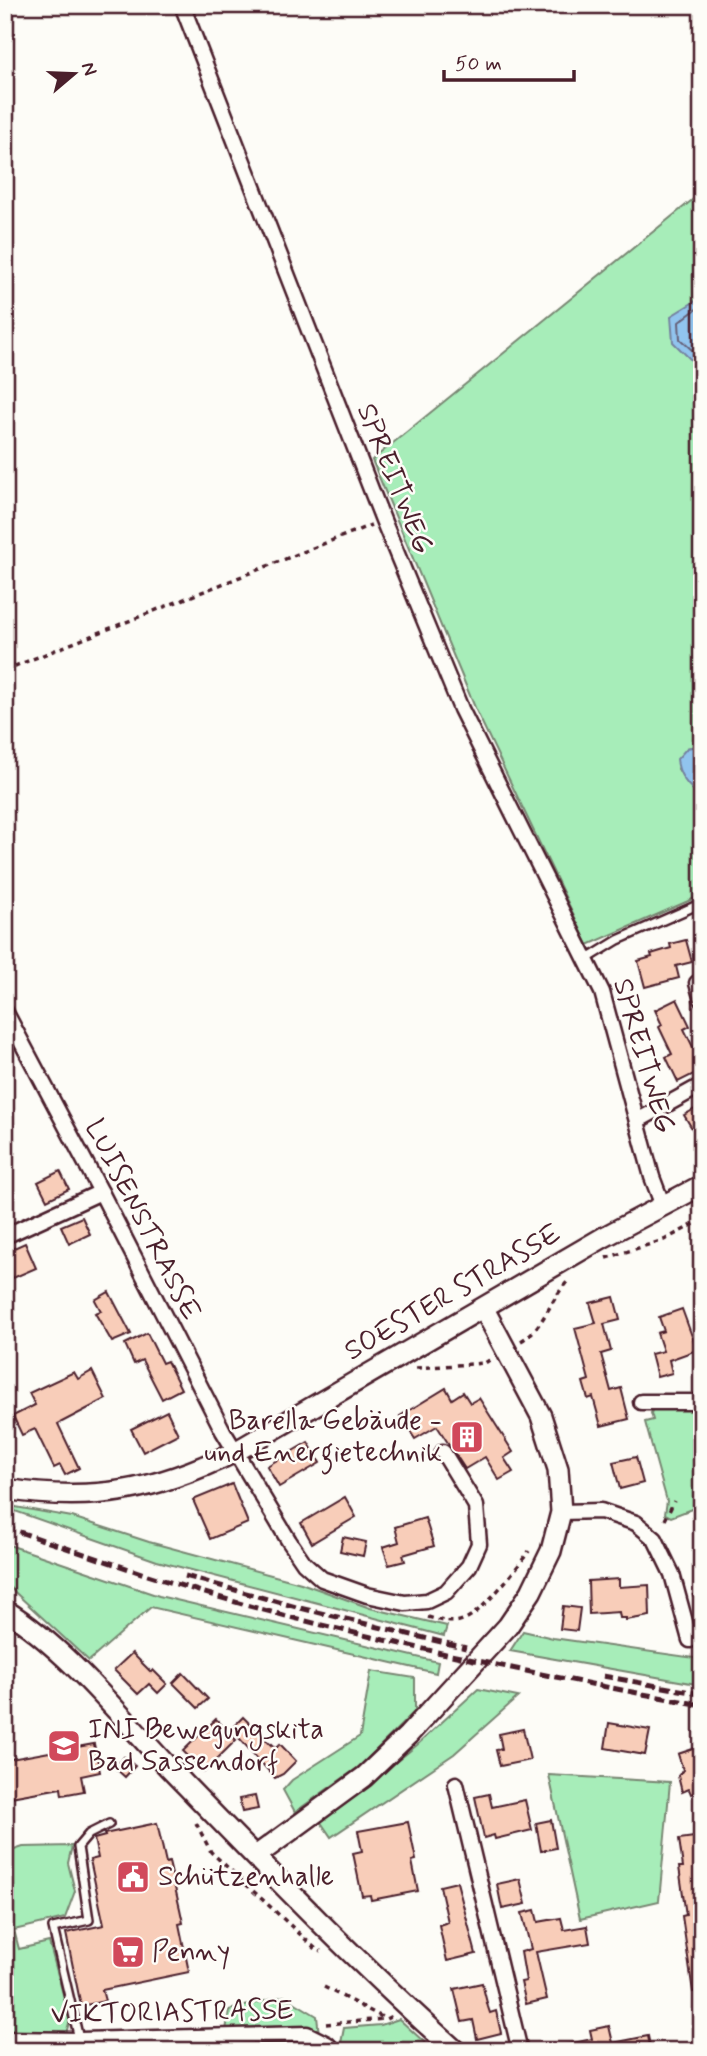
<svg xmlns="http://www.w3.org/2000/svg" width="707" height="2056" viewBox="0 0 707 2056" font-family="Mynerve,sans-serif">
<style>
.green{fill:#a7edb9;stroke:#788672;stroke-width:2}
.water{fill:#91c4ee;stroke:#7582a0;stroke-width:2}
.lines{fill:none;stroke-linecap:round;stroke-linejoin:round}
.shore{stroke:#666179;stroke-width:2}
.building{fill:#f8cdb9;stroke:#4a1f2b;stroke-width:2}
.lane-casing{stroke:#4a1f2b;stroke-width:12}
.street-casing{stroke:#4a1f2b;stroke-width:19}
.secondary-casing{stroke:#4a1f2b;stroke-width:24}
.path{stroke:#4a1f2b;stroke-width:3.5;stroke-dasharray:5 5;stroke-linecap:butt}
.lane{stroke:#fdfcf7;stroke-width:7}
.street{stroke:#fdfcf7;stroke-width:14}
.secondary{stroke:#fdfcf7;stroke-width:19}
.rail{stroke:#4a1f2b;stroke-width:5;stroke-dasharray:10 5;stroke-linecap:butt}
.labels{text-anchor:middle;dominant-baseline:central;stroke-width:5;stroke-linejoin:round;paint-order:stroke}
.street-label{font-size:28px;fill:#4a1f2b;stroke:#fdfcf7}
.poi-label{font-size:28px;fill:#4a1f2b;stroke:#fdfcf7;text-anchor:start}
</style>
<rect width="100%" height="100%" fill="#fdfcf7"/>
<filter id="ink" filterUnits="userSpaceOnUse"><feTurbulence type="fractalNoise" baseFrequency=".0143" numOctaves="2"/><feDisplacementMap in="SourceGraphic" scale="14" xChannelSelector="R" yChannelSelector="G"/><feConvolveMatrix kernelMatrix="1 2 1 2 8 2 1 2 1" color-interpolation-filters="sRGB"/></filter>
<g filter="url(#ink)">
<g class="green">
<polygon points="702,192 702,745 687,748 678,769 687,783 702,797 702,895 588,945 476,710 372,460"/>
<polygon points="654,1406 702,1407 702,1505 671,1517 665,1514 667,1501 645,1422 653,1420 651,1413"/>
<polygon points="10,1506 72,1517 149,1542 301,1583 370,1608 447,1626 444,1636 157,1561 9,1509"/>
<polygon points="6,1544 159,1596 438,1662 436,1673 151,1607 89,1661 5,1583"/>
<polygon points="523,1631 553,1638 702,1659 702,1685 510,1651"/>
<polygon points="371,1671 415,1678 415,1711 360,1766 295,1812 283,1790 292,1780 360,1736"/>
<polygon points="478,1689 518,1697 454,1754 331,1837 318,1818 370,1783 417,1745"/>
<polygon points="549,1775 670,1782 659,1901 580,1919"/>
<polygon points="72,1846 68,1863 75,1891 65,1918 14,1930 19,1949 49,1942 70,2020 66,2033 61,2034 5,2031 5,1853 23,1847"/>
<polygon points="284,1996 317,2016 319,2035 226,2031 229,2010"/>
<polygon points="399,2019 434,2051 349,2051 341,2043 344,2028 381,2025"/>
<polygon points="304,2038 325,2051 5,2051 5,2045"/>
</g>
<g class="water">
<polygon points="702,297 702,353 692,361 673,342 671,316"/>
<path d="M702 745V797C689 788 678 775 677 759L687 748Z"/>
</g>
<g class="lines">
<polyline class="shore" points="702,305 679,322 680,339 692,350 702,348"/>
</g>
<g class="building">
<polygon points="686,940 692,962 676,966 679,978 645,987 638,961 652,957 651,954 671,948 670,944"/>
<polygon points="677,999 690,1026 684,1029 702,1065 702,1070 678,1082 666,1057 672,1054 659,1027 662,1025 655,1010"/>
<polygon points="702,1105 702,1145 684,1115"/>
<polygon points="60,1171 69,1189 47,1200 38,1182"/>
<polygon points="82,1217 90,1234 69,1244 61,1226"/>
<polygon points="25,1243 36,1268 13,1278 10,1272 5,1274 5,1252"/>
<polygon points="109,1292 131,1334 112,1342 95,1313 101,1311 95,1300"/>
<polygon points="614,1297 620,1320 604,1324 611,1351 601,1354 611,1391 621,1388 629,1419 601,1426 593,1397 588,1399 583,1382 589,1380 575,1328 596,1323 590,1303"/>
<polygon points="682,1309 697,1350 669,1360 672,1373 657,1377 651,1354 663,1351 657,1333 664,1331 659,1317"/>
<polygon points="147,1333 162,1363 167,1361 181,1389 162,1399 142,1360 134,1364 125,1344"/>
<polygon points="92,1371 106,1399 58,1424 79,1468 65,1475 60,1465 54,1468 35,1429 22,1435 13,1416 35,1405 29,1393 74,1372 78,1379"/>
<polygon points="446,1388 452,1399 463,1392 470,1403 479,1398 513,1452 504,1458 513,1472 499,1480 485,1457 465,1469 437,1426 415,1439 400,1416"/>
<polygon points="167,1411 178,1434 143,1452 131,1429"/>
<polygon points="308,1442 320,1463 279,1487 267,1466"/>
<polygon points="636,1457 643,1483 620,1489 613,1462"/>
<polygon points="232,1484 248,1523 210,1539 193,1500"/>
<polygon points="345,1497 356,1517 312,1543 301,1523"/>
<polygon points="425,1518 434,1546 403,1555 405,1561 389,1565 383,1547 399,1542 395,1527"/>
<polygon points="343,1537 366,1542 363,1556 340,1551"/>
<polygon points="619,1579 619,1587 649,1585 650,1616 626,1620 626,1618 620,1618 619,1612 589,1614 588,1581"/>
<polygon points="563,1606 580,1608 577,1631 560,1629"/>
<polygon points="132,1653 151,1672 153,1670 167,1684 158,1693 149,1684 138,1694 114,1670"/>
<polygon points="183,1673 208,1699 198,1708 173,1683"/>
<polygon points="243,1717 271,1745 272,1744 276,1748 280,1744 296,1761 283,1774 275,1778 231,1729"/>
<polygon points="216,1719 236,1740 204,1772 183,1751"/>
<polygon points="609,1723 650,1730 645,1755 605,1748"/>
<polygon points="523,1729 530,1760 500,1766 496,1750 502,1749 499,1734"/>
<polygon points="94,1744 100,1772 81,1776 84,1791 62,1795 61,1788 5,1798 5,1760"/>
<polygon points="702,1746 702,1790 691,1794 689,1789 682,1792 678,1776 683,1770 678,1754"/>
<polygon points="124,1757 135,1766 125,1777 115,1768"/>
<polygon points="489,1794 492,1807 525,1800 532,1830 495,1839 494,1835 484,1838 475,1797"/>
<polygon points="255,1796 258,1809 242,1812 239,1799"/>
<polygon points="551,1820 556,1848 541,1851 536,1823"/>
<polygon points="408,1822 416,1860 412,1861 418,1891 371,1900 370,1895 362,1896 353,1853 362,1851 358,1831"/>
<polygon points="157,1823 166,1863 169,1862 180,1909 183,1923 179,1924 189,1972 102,1990 105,2001 81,2006 66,1933 104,1925 90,1860 98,1858 94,1839 105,1836 104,1834"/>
<polygon points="702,1836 702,1991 693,1992 682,1916 686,1915 679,1867 683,1867 679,1839"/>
<polygon points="520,1879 526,1904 502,1909 497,1884"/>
<polygon points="457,1882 476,1954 447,1961 439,1925 448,1922 440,1886"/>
<polygon points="535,1910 538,1922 561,1918 564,1930 587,1926 590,1943 536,1952 547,1999 526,2004 521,1982 526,1981 521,1952 531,1949 522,1913"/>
<polygon points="482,1983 488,2007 490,2013 496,2011 501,2033 477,2039 473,2020 462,2022 454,1989"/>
<polygon points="609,2026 613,2043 648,2036 651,2051 565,2051 564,2045 592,2039 590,2030"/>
</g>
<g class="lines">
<defs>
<g id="lane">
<polyline points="587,959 618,940 702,903"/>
<polyline points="79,2039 53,1928 89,1920 78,1847 89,1834 109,1824"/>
</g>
<g id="street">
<polyline points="182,5 383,520 461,709 602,992 652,1177 663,1206"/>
<polyline points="697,983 702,1000"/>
<polyline points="5,1011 101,1192 223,1431 289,1541 304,1563 322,1579 367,1595 405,1603 427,1601 446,1592 469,1566 479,1544 476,1506 443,1452"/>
<polyline points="637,1121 702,1085"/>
<polyline points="5,1236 101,1192"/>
<polyline points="641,1402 699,1402 702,1398"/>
<polyline points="561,1512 601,1511 636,1523 655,1539 672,1574 690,1640"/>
<polyline points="456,1784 520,2051"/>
<polyline points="5,2039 80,2040 307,2034 327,2044 334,2051"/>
</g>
<g id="secondary">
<path d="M5 1489C94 1503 155 1491 235 1452L604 1237 702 1185"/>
<path d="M5 1610C67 1649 119 1715 169 1768 262 1864 356 1962 456 2051"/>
<polyline points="256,1856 364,1777 408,1735 508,1626 531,1592 551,1551 561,1512 558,1469 541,1416 484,1309"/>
</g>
</defs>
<use href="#lane" class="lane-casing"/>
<use href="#street" class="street-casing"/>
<use href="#secondary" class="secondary-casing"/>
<g class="path">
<polyline points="5,670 371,525"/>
<polyline points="606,1258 664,1240 702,1220"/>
<path d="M521 1341C544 1328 551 1297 570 1279"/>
<polyline points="416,1368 485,1363 491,1359"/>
<polyline points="665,1520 674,1501"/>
<polyline points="692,1596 702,1593"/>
<path d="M428 1617C439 1620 453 1625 465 1619 483 1612 517 1568 529 1551"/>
<polyline points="196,1823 211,1852 316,1949 321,1951"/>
<polyline points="324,1987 386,2019 394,2015"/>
<polyline points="326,2024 384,2019"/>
</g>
<use href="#lane" class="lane"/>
<use href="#street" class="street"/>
<use href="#secondary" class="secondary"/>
<g class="rail">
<path d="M5 1527C102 1560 199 1594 298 1619 432 1653 566 1680 702 1705"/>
<polyline points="185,1576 300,1608 466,1648"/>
<polyline points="603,1676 702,1694"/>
</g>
</g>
</g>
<defs>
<symbol id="building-square" viewBox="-11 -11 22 22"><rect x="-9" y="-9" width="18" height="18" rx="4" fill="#d1495b" stroke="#fdfcf7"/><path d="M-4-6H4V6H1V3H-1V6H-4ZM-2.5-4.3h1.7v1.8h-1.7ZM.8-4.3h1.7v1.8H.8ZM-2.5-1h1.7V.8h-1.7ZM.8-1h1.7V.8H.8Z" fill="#fff"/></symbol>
<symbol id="school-square" viewBox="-11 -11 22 22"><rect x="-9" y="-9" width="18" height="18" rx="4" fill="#d1495b" stroke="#fdfcf7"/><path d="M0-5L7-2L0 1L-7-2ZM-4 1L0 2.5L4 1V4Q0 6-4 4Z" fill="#fff"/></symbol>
<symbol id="civic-square" viewBox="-11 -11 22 22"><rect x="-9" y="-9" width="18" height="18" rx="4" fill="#d1495b" stroke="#fdfcf7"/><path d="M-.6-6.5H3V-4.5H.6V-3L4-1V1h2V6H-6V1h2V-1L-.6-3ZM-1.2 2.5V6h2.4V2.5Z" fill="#fff"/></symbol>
<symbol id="supermarket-square" viewBox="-11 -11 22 22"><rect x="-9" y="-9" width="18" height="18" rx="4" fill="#d1495b" stroke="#fdfcf7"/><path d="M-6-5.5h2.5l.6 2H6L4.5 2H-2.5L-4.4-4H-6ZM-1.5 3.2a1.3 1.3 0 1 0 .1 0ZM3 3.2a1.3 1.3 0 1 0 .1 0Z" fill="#fff"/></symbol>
</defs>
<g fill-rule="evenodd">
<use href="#building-square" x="448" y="1418" width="38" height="38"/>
<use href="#school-square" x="45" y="1727" width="38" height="38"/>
<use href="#civic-square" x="114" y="1858" width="38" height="38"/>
<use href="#supermarket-square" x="109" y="1933" width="38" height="38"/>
</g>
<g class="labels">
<g class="street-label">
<text transform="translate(394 479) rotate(68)">SPREITWEG</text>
<text transform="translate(643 1056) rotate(74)">SPREITWEG</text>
<text transform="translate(142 1220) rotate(63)">LUISENSTRASSE</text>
<text transform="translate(453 1293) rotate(-30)">SOESTER STRASSE</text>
<text transform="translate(172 2013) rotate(-1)">VIKTORIASTRASSE</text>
</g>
<g class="poi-label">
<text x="442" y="1421" text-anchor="end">Barella Gebäude -<tspan x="442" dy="32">und Energietechnik</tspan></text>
<text x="88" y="1730">INI Bewegungskita<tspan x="88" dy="32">Bad Sassendorf</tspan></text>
<text x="158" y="1877">Schützenhalle</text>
<text x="152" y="1952">Penny</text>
</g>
</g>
<rect width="707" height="2056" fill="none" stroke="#fdfcf7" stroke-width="28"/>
<rect x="14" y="14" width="679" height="2028" fill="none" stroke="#4a1f2b" stroke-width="2.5" filter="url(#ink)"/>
<g transform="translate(74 74) rotate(71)" stroke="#fdfcf7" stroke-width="5" paint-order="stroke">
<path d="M0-5L12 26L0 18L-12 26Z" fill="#4a1f2b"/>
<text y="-10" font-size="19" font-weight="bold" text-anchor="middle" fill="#4a1f2b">N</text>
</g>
<path d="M444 70v10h130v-10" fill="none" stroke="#4a1f2b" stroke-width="3.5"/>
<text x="455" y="70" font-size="21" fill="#4a1f2b" stroke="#fdfcf7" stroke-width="5" paint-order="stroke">50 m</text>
</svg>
